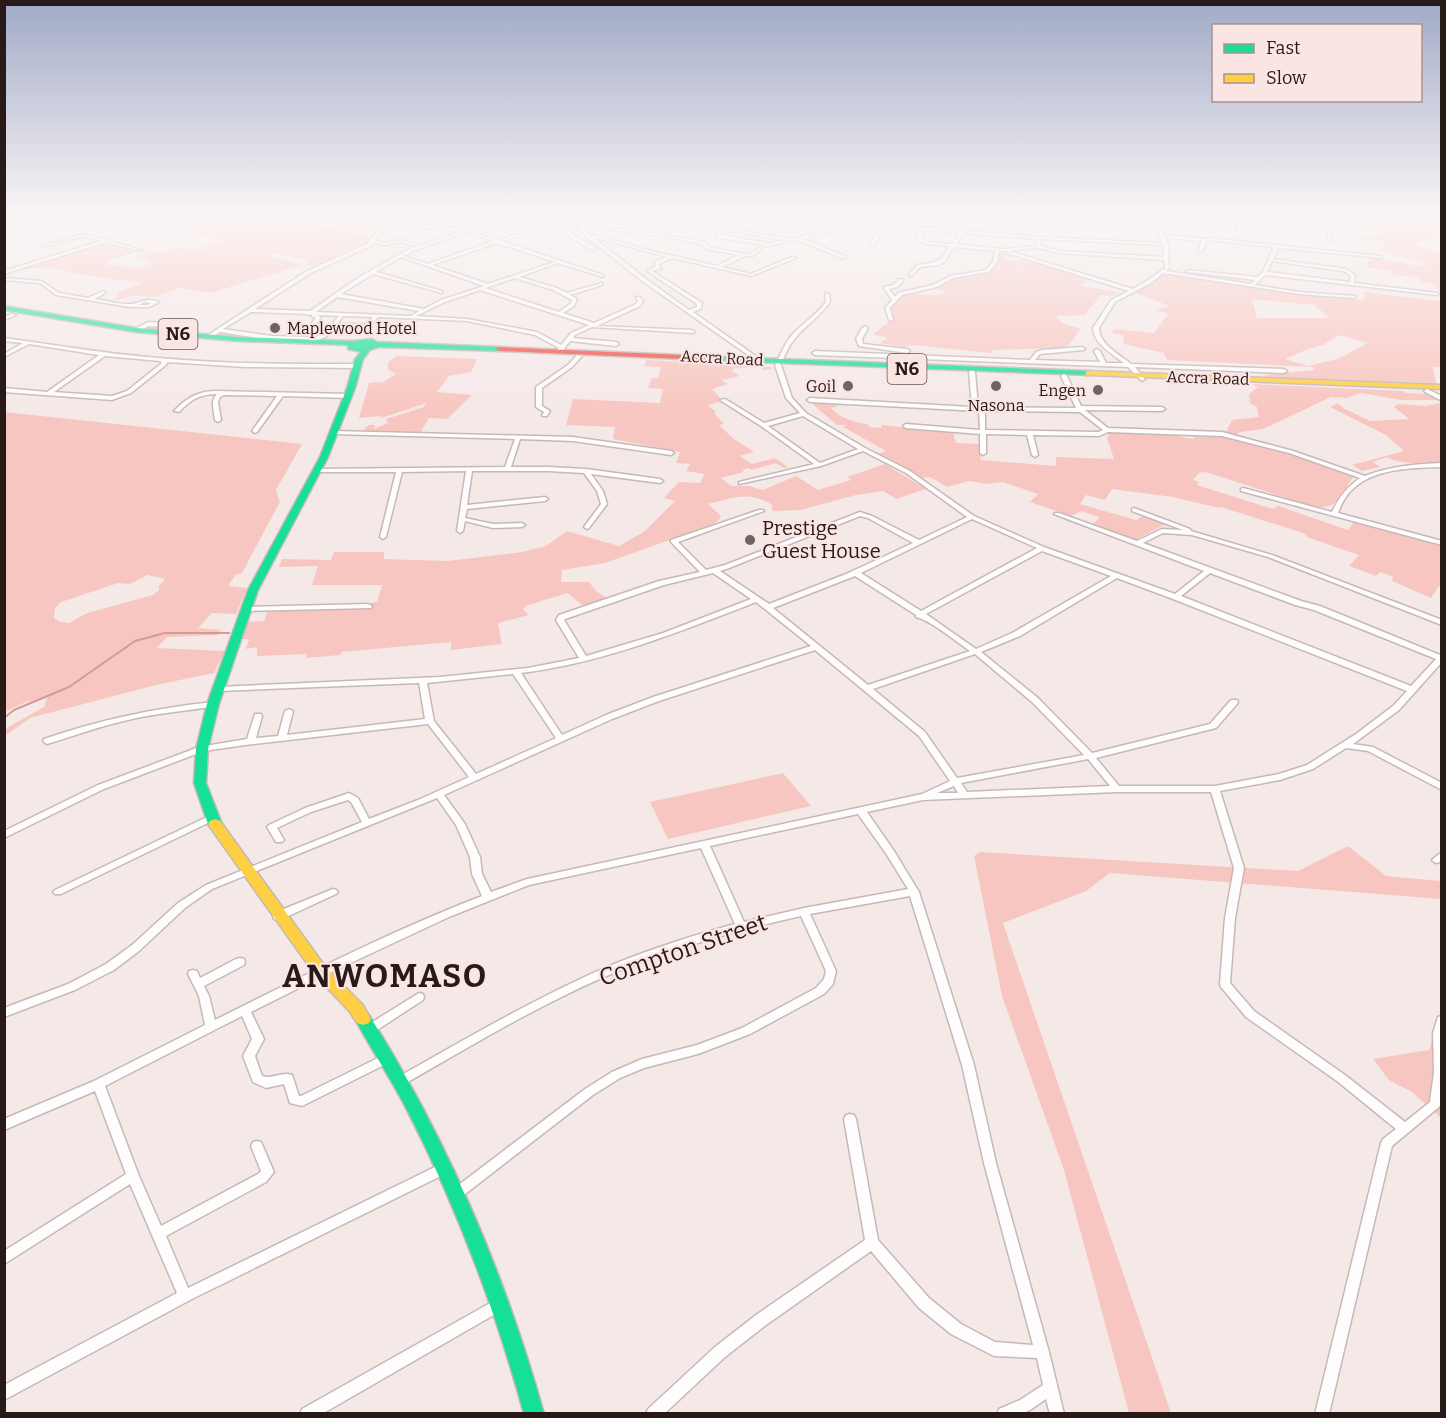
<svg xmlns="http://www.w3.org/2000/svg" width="1446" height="1418" viewBox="0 0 1446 1418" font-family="Bitter,serif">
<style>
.green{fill:#f8c6c0;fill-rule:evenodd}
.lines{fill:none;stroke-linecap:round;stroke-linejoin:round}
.stream{stroke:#d49b95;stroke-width:2}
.street-casing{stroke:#c5b9b8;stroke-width:3}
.fast-casing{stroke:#c5b9b8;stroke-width:3}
.slow-casing{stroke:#c5b9b8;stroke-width:3}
.jam-casing{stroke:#c5b9b8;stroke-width:3}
.street{fill:#fefcfc;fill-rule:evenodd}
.fast{fill:#16e098;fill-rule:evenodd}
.slow{fill:#ffcf43;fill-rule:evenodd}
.jam{fill:#f24e42;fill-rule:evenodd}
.poi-dot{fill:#6f6261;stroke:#fbe5e2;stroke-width:2}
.labels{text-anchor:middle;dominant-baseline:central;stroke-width:4.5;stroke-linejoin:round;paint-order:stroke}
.far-poi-label{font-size:16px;fill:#271a19;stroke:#fbe5e2;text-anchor:end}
.far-street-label{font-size:16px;fill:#271a19;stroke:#fbe5e2}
.shield{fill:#fbe5e2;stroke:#675755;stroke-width:1.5}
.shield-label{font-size:18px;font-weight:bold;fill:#271a19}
.poi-label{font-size:20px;fill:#271a19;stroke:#fbe5e2;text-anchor:start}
.near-street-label{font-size:24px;fill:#271a19;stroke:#fbe5e2}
.near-district-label{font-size:32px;font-weight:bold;letter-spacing:1.5px;fill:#271a19;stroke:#fbe5e2}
</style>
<rect width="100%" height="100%" fill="#f5e9e8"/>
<g class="green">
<path d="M32 214H295L292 216 291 221 367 235 370 239 363 246 313 266 306 264 308 261 304 259 275 253 264 254 303 265 210 293 180 288 153 297 134 295 114 301 120 292 141 283 71 273 54 267 19 269C50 259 108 231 136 252L111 259 105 264 138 269 152 262 136 256 147 253H161L179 247 214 253 203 249V246L223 241 195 233 196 231 181 222 166 223 165 220 108 226 85 221 76 224 67 230 39 220 24 222 20 231 5 235 4 219Z"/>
<polygon points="329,214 387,214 371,233 339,226 356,220"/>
<polygon points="1371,214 1441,214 1441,239 1432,236 1413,245 1441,253 1441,292 1434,284 1421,282 1419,277 1391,275 1392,271 1366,267 1371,258 1422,266 1428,263 1381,251 1386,242 1360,239 1360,235 1381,237 1379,220"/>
<path d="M997 252 1020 256 1007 255 1005 260 1017 261 1025 258 1080 276 1087 280 1081 286 1119 292 1112 296 1101 295 1085 315 1054 316 1064 324 1081 329 1066 348 992 350 991 353 913 345 904 347 880 343 888 338 873 334 894 318 890 311 900 295C917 291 930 299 947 293L936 287C941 284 947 280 953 278 972 272 997 280 997 252Z"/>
<path d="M1165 274 1289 294 1364 300V292L1441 301V367H1433L1436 383 1266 377 1265 375 1315 370 1313 367 1167 360 1164 353 1124 344 1123 335 1111 333 1115 329 1154 333 1168 314 1155 310 1170 306 1133 292ZM1252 299 1315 305 1329 318H1257ZM1339 335 1368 343 1338 359 1308 366 1285 359 1308 349 1323 345Z"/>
<polygon points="397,356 477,359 471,372 449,376 437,392 472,395 447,419 429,418 420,433 361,432 369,425 375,425 374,429 388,423 386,419 424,407 427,403 381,418 380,416 359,418 369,383 383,382 396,374 388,370 388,362"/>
<path d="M647 360 771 367 772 369 763 370 760 367 734 368 732 371 740 376 722 380 728 384 712 389 723 401 708 405 716 412 714 413 724 424 719 425 734 439 754 452 740 456 752 464 775 458 788 467 784 468 776 463 751 470 748 468 742 470 744 472 721 478 731 486H749L763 490 796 476 818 490 851 480 847 477 885 464 926 489 896 499 883 491 856 495 801 510 772 511V505C750 490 731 498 708 504L721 516 719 520 712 525 605 563 562 570 561 582H589L596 591 608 599 585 608 568 593 528 605 523 609 529 615 498 623 502 644 451 650V642L342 652 340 655 306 658 307 654 257 656V647L246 649 249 639H241L247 622 264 621 268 610 367 607 369 603 377 602 382 585H312L318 566 279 567 282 559 331 560 334 552H384V559L448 561 522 552 546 546 567 531 619 546 645 531 675 501 664 498 679 482 700 483 705 474 686 471 690 464 676 463 680 452 613 439 615 427 566 425 573 399 660 403 663 389 648 388 651 378H658L661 367 644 366Z"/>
<polygon points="1251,384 1403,391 1406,393 1428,394 1437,400 1401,400 1361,393 1347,398 1331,397 1263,429 1240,432 1236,435 1225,434 1232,420 1259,417 1257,407 1250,403 1249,394 1258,387"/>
<path d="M809 401 836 403 838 406 831 408C841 419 855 422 869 425V427L881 428 882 425 953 433 956 443 980 444 981 460 1056 466V457L1114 459 1107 438 1110 432 1178 434 1181 437 1194 439V436C1233 427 1316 463 1353 477 1339 498 1337 511 1310 506L1206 472 1199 473 1193 480 1199 482 1197 485 1273 509 1278 506 1348 530 1354 522 1441 545V586H1439L1431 598 1392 581 1393 577 1380 572 1376 576 1349 566 1359 555 1309 538 1305 535 1306 534 1221 507 1219 508 1173 497 1112 489 1105 500 1086 495 1080 504 1136 520 1143 516 1166 524 1135 540 1092 525 1100 517 1081 511 1071 516 1030 502 1038 494 1003 482 987 484 969 481 947 487 930 477 920 478 877 454 886 451 845 428 843 427 846 425H837Z"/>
<path d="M1338 403 1343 408 1370 421 1409 419 1394 407 1398 404 1426 406 1441 403V462C1423 462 1403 466 1387 457L1373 462 1380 467 1362 471 1352 465 1404 451 1386 435 1330 407Z"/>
<path d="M4 412 302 444 276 490 280 502 242 573 236 574 228 586 247 588 236 614 212 613 198 628 221 630 218 635 167 637 157 648 225 651 214 673 156 685 30 718 5 736V729L44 707 47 698 26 702 5 712ZM148 575 165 579 159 586V590L153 595 87 613 69 623 60 622 54 618 55 608 61 602 118 583 130 584Z"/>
<polygon points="783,773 811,806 668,839 650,802"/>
<polygon points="1348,846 1386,876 1441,881 1441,899 1110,873 1086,891 1003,923 1171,1413 1129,1413 1064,1170 1002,996 974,856 980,852 1298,871"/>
<polygon points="1441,1009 1441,1118 1412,1092 1389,1080 1373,1059 1429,1050"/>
</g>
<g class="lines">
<polyline class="stream" points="4,718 14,710 69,687 135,641 165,633 229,633"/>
<defs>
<g id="street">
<path d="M390 214H394L389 221 422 225 423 223 435 214H440L425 225 461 229 479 223 480 225 466 230 497 240 567 221 545 214H552L583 223 584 227 622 229 671 236 704 242 709 247 744 254H750L763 245 716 237V235L726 230 687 219 658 227 633 224 616 214C624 214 627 219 634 222 651 228 668 222 684 218L672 214H679L730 229 793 239 872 220 860 214C866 214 870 218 875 218 882 219 894 214 902 214L880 220 884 224 1039 237 1163 243 1154 225 1046 224 968 219 928 214 1046 221 1153 222 1149 214H1153L1157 222 1236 220V214H1240L1241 230 1239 231 1237 230 1236 222 1159 225 1164 235 1205 239 1209 238 1380 256 1382 257V258L1278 248 1273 259 1346 269 1355 275 1354 283 1437 293 1439 294 1437 295 1265 275 1255 285 1299 292 1354 296 1356 297 1354 298 1299 294 1163 273 1151 283 1115 302 1099 328C1099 344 1119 354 1131 364L1284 369 1287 371 1284 373 1135 367 1145 379 1142 381 1128 367 815 355 812 353 815 351 1030 360 1036 352 1042 350 1082 347 1085 349 1084 350 1040 354 1035 360 1100 362 1094 351 1097 349 1100 351 1106 363H1124C1112 354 1094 344 1093 328L1111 300 1129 291 1007 253 1008 251H999L997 262 989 272 953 278 937 287 902 295 890 308 893 320 891 321 889 320 885 308 892 300 884 288V287L893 285 899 279H903V281L897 287 889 289 895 297 898 293 933 285 950 276 986 270 993 262 995 251 954 247 945 261 939 265 920 267 911 276 909 275 917 265C938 262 938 264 950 246L927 244 917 240 919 229 884 226 874 245H870L881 225 875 221 803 239 845 256V258H841L798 240 793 241 786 240V242L763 247 753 256H745L722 267 751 274 792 257 796 258 751 276 672 258 659 264 661 268 652 271 702 303 701 309 693 312 760 359V361L758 362 642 281 580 231 578 228 580 225 571 222 559 225 570 229 573 234 595 248V250H591L569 236 567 231 555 227 501 241 603 275V277L558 263 519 277 557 288 567 293 602 283V285L570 295 577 299 574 306 563 313 594 323 636 304 638 301 636 298V297H640L643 301 640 306 597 326 692 330 694 331V333L592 327 575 335 573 338 616 342 619 344 616 346 570 341 564 349 560 352 557 350 559 348 535 335 467 321 378 317 367 328 335 327C332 330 330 335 325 337 307 348 242 335 220 332L210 338 205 337 307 271 367 244ZM387 223H388L461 232 422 245 400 240 385 243 375 240ZM583 229 622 231 671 238 701 244 706 249 739 255 717 266 655 252 593 235 591 236ZM923 230 960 233 952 244 928 242 921 238ZM730 231 784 240 769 243 722 235ZM466 232 493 241 428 264 404 256 413 251ZM964 233 1037 239 1036 246 1003 249 956 244ZM593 237 667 257 654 262 656 266 647 271 697 304V307L689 310 646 279ZM1165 238 1202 241 1198 251 1200 252 1202 251 1207 241 1209 240 1274 247 1262 273 1257 277 1188 270 1186 271 1188 272 1255 280 1251 284 1166 271 1169 268C1168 258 1170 247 1165 238ZM1041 239 1163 245 1164 257 1059 251 1040 246ZM400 242 419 246 409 249 358 278 310 311 255 309 311 273 371 246 373 243 385 245ZM497 243 555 262 488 284 432 265ZM1038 248 1059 253 1164 260 1165 268 1147 281 1133 289 1009 251ZM401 257 484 286 441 300 424 309 341 294 373 274 442 293V291L376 272ZM1272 261 1343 271 1351 276 1350 282 1267 272ZM515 278 553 290 572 300 570 304 559 312 485 288ZM480 290 589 325 571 333 561 345 537 332 467 319 416 316 445 302ZM337 297 419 311 411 316 316 312ZM251 312 307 314 309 315 312 314V316L316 318 304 332 316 336 318 335V333L310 331 321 317 317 315 339 316C331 325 327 334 314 337L272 336 223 329ZM343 316 373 317 366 324H337Z"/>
<polygon points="492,214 533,220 561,220 563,221 561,222 533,222 493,216 491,215"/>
<polygon points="734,214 741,214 782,227 779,228"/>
<polygon points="786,214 792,214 802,219 799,220"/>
<polygon points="841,214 851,214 793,224 791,223"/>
<polygon points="1281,214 1285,214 1289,235 1285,234"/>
<polygon points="1324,214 1326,214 1328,218 1356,220 1354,214 1358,214 1361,221 1359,222 1328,220 1333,241 1331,242 1329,241"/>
<polygon points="480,216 500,220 502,221 500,222 479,218"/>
<polygon points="84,234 142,250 140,251 106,242 4,274 4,271 101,241 84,236 42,247 40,246"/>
<path d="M4 278 41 281 59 293 88 298 103 291 105 292V293L94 299C105 300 116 304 127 304 140 305 144 296 159 302L149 307H130L56 295 40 283 4 280ZM144 302 151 303 148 305H139Z"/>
<path d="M825 293 829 294 830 302C819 318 804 326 793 341 788 347 785 355 782 362H778L777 361C781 354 784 346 788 340 799 325 815 317 826 302Z"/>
<polygon points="12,314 16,315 4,320 4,317"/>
<polygon points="148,322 169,323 172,325 169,327 149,326 138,331 133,330"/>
<polygon points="865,326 868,328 862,339 863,344 907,349 910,351 907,353 859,346 856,339 862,328"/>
<path d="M4 338C56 345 107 354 159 358 225 364 291 364 357 364L360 366 357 368 245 367 167 362V364L131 393 112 400 4 392V388L47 392 99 355 29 344 4 357V354L23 343 4 341ZM105 356 160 361 162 363 127 391 112 396 54 392Z"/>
<polygon points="577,355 582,356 572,367 542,388 542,406 550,411 547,416 543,416 542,415 544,412 536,407 536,387 568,365"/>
<path d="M778 363 781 365 792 398 806 413 865 448 910 471 974 516 1044 547 1175 594 1204 571 1054 514 1055 513H1059L1137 541 1162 529 1183 530 1132 511V509L1134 508 1190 529 1191 531 1272 555 1442 620V625L1268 557 1192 535 1163 533 1143 543 1301 601 1320 606 1440 655H1442V662L1399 710 1353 744 1373 747 1442 783V790L1368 751 1346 748 1313 769 1280 780 1220 791 1244 868 1235 918 1230 983 1254 1011 1345 1075 1405 1122 1430 1102 1434 1072 1433 1033 1438 1017 1442 1016 1441 1104 1439 1107 1392 1146 1329 1414H1315L1381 1143 1383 1139 1396 1129 1337 1081 1246 1017 1221 987 1220 984 1225 918 1234 868 1211 792H1117L923 800 867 812 894 851 919 892 974 1065 996 1163 1049 1352 1064 1414H1050L1046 1399 1030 1410 1022 1414H997L999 1409 1020 1400 1043 1385 1037 1358 994 1356 951 1334 919 1308 871 1251 766 1325 725 1357 664 1414H646L648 1409 715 1347 756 1315 865 1240 844 1119 846 1115 850 1114 854 1115 856 1119 878 1240 929 1298 961 1324 995 1342 1033 1345 984 1163 962 1065 910 896 810 914 836 971 833 984 824 994 750 1034 698 1054 644 1068 620 1078 593 1095 460 1198 456 1200 452 1198 450 1194 452 1190 585 1089 612 1072 642 1059 697 1045 742 1028 816 988 824 979 826 971 801 916C733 931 668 950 604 977 535 1007 471 1046 406 1083L402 1085 398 1083 396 1080 398 1077C462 1041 525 1004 593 973 638 953 687 937 735 924L701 848 529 885 449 917 325 975 251 1012 264 1039 255 1056 262 1076C272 1080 282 1071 292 1075L299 1096H301L384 1055 388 1053 392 1055 394 1058 392 1061 302 1106 290 1103 284 1084 266 1088 253 1082 243 1056 252 1039 242 1016 105 1086 139 1176 161 1226 258 1174 261 1171 251 1146 253 1142 257 1141 261 1142 274 1172 266 1182 166 1236 188 1288 441 1164 445 1163 449 1164 451 1168 449 1172 190 1300 4 1400V1385L177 1293 130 1184 4 1264V1251L126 1174 95 1091 4 1130V1119L94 1081 205 1025 199 996 188 974 189 971 193 970 197 971 200 978 236 959 240 958 244 959 245 962 244 965 204 986 209 996 215 1020C303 976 391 931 482 896L472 874 470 857 456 825 437 798 212 889 185 908 139 951 114 970 75 990 4 1017V1008L68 984 106 964 132 945 178 903 206 885 362 822 351 802 348 800 311 812 277 828 284 840 282 842H276L267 827 269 825 305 808 349 793 358 798 369 819 418 800 469 777 428 724 245 745 204 751 104 789 4 838V831L98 785 199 747 247 739 255 714H261L262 716 256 738 278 736 285 711 289 709 293 711 287 735 425 719 419 683 219 691 215 689 216 687 440 677 528 668 579 658 556 620 559 615 659 581 700 572 671 542V540L759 510H763L764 511 678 542 706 570 725 565 860 512 872 516 919 540 967 517 906 473 863 451 821 466 739 484V482L814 464 761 426 720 400 725 399 764 423 800 413 786 398 775 365ZM803 416 858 449 820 463 768 426ZM860 516 868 518 913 543 846 574 769 604 720 571 729 568ZM972 519 1037 548 921 611 861 573ZM1042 551 1111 576 1014 632 976 649 926 614ZM713 573 751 599 663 633 586 656 564 620 565 619 664 585ZM1210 573 1295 605 1314 610 1436 659 1411 686 1181 596ZM855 576 916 615V617C932 621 955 641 970 651L868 685 773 608ZM1117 578 1173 599 1407 691 1393 706 1356 734 1307 765 1279 774 1215 786H1119L1096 758 1216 728 1237 704 1238 702 1237 700H1231L1210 724 1092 753 1038 698 981 652 1020 636ZM756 602 811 646 653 697 606 715 562 735 521 673C603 663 679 632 756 602ZM815 650 919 736 950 781 922 794 527 879 491 892 482 874 480 857 465 824 444 795 612 719 659 701ZM975 654 1032 702 1084 755 957 778 925 732 873 689ZM513 674 556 738 476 774 434 721 427 683ZM1088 759 1110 786 967 792 961 783ZM954 786 958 793H937ZM858 814 887 855 908 889 804 908 744 922 710 846Z"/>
<path d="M972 370 975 372 978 407 1076 408 1061 376 1064 374 1067 376 1081 406 1162 407 1165 409 1162 411 1085 410 1108 428 1222 432 1293 451 1365 476C1390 466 1415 464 1442 463V467C1409 468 1363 468 1344 500 1341 504 1340 509 1338 513L1442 541V545L1241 491V489L1243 488 1332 512C1339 497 1347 487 1360 478L1289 453 1222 436 1108 432 1099 436 1033 435 1038 455 1035 457 1032 455 1027 435 986 434V453L983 455 980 453V434L906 428 903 426 906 424 980 430 979 411 810 402 807 400 810 398 972 407 969 372ZM985 411 1080 412 1103 430 1098 432 985 430Z"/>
<polygon points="1427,389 1442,396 1442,401 1425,392 1424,391"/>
<path d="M216 391 348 394 351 396 348 398 283 396 257 432 255 433 252 431 277 396 224 395 220 397 218 402 221 420 218 422 215 420C214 411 210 401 217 394 200 394 190 400 179 412L174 411C186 398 198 391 216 391Z"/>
<polygon points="334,431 573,437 671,451 674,453 671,455 573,441 520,439 511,467 548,467 586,469 660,479 663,481 660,483 591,474 603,491 607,504 589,528 587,529 584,527 601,504 597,491 584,473 548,471 472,471 467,505 545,497 548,499 545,501 467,509 465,518 493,524 522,523 525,525 522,527 493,528 465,521 463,531 460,533 457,531 466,471 402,472 386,537 383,539 380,537 396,472 317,472 314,470 315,469 505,467 515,439 332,434 331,433"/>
<polygon points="368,604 372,606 371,608 247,611 243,609 247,607"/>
<path d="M213 702H216L217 704 216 706C187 711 157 713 128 720 100 726 74 736 47 744L43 741 44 739C99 720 155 708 213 702Z"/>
<polygon points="211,815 214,816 216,818 214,820 61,894 55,894 53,892 55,890"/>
<polygon points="1442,853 1442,861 1437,863 1434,862 1432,860 1439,854"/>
<polygon points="333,889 336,890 338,892 336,894 282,919 278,920 274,919 273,916 274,913"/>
<polygon points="419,993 423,994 424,997 423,1000 374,1032 370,1033 366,1032 365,1029 366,1026"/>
<polygon points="499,1298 504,1299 506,1304 504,1309 322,1414 300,1414 302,1409"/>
</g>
<g id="fast">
<polygon points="4,306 136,328 237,337 352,341 372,339 377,342 500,347 504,349 500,351 379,347 370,350 363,359 355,388 328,457 258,590 219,704 208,749 206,783 222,824 220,827 210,827 208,824 194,783 196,749 207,704 248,590 320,457 347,388 355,359 361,352 348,349 348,345 237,341 136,332 4,310"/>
<polygon points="702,356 1089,371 1093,373 1089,375 705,360 702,360"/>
<path d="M363 1013 369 1015C446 1137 505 1274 544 1414H524C495 1308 455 1203 405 1106 390 1077 371 1049 355 1019L357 1015Z"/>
</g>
<g id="slow">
<polygon points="1086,371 1442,385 1442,389 1089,375 1086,375"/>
<polygon points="215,819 220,821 326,968 362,1004 371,1019 369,1023 363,1025 357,1023 350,1012 316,976 210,827 208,824 210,821"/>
</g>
<polygon id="jam" points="497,347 705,356 709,358 705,360 500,351 496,349"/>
</defs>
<use href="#street" class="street-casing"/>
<use href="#fast" class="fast-casing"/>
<use href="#slow" class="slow-casing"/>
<use href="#jam" class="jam-casing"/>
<use href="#street" class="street"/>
<use href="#fast" class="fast"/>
<use href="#slow" class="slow"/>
<use href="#jam" class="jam"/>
</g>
<linearGradient id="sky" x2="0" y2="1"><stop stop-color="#a0aac7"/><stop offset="0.52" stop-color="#faf5f5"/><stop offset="1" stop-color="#faf5f5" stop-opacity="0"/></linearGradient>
<rect width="1446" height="413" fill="url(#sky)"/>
<g class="poi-dot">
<circle cx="275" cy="328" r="6"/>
<circle cx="848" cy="386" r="6"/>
<circle cx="996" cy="386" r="6"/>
<circle cx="1098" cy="390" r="6"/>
<circle cx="750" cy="540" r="6"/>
</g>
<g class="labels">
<g class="far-poi-label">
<text x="287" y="328" text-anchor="start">Maplewood Hotel</text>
<text x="836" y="386">Goil</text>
<text x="1086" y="390">Engen</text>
<text x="996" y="405" text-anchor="middle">Nasona</text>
</g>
<g class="far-street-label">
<text transform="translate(722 358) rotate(3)">Accra Road</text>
<text transform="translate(1208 378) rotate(2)">Accra Road</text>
</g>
<g class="shield">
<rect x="158.5" y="319" width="39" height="30" rx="4.5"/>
<rect x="887.5" y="354" width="39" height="30" rx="4.5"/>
</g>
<g class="shield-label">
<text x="178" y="334">N6</text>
<text x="907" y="369">N6</text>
</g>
<g class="poi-label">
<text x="762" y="528">Prestige<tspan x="762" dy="23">Guest House</tspan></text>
</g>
<g class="near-street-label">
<text transform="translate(683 950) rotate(-19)">Compton Street</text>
</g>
<g class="near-district-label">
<text x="385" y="976">ANWOMASO</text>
</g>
</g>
<rect width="1446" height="1418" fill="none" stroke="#271a19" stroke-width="12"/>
<rect x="1212" y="24" width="210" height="78" fill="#fbe5e2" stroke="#a69492" stroke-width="1.5"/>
<rect x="1224" y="44" width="30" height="9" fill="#16e098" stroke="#a69492" stroke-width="1.5"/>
<text x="1266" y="54" font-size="18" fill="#271a19">Fast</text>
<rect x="1224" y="74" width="30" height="9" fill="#ffcf43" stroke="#a69492" stroke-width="1.5"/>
<text x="1266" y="84" font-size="18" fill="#271a19">Slow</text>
</svg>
